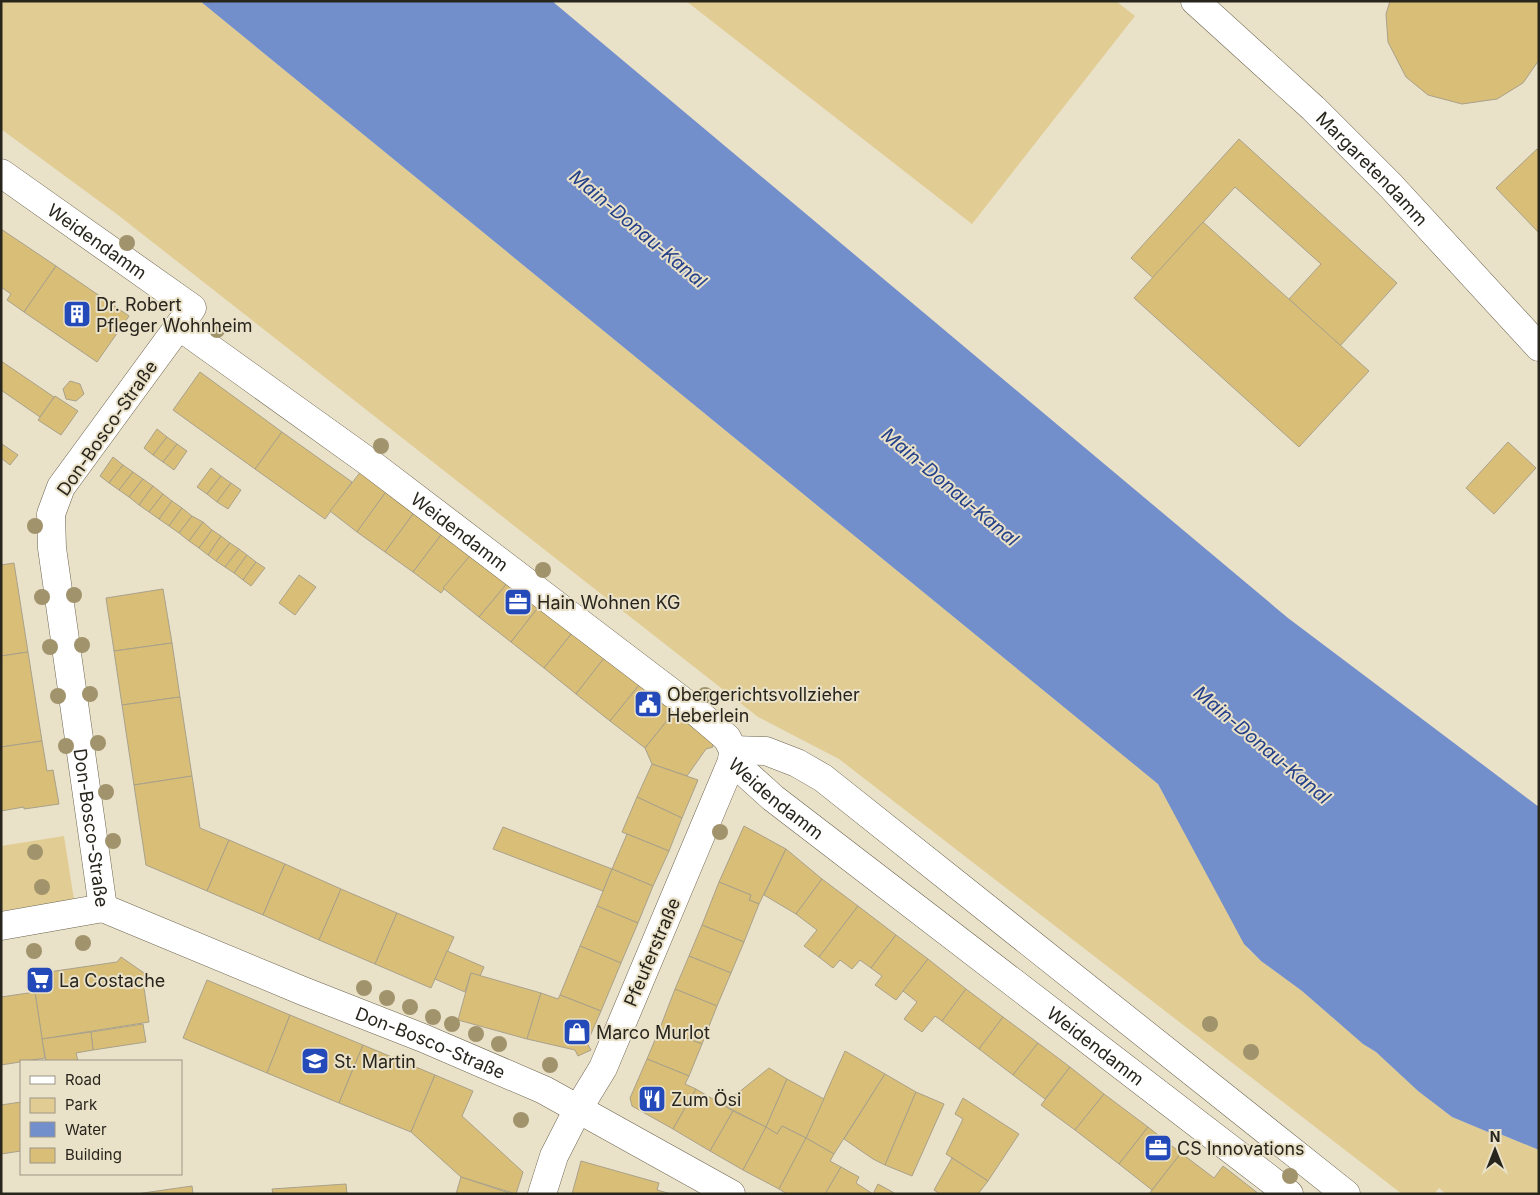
<svg xmlns="http://www.w3.org/2000/svg" width="1540" height="1195" viewBox="0 0 1540 1195" font-family="Inter,sans-serif">
<style>
.green{fill:#e1cd93}
.water{fill:#738fcb}
.building{fill:#d8be77;stroke:#a9a18a}
.lines{fill:none;stroke-linecap:round;stroke-linejoin:round}
.minor-casing{stroke:#6b634e;stroke-width:29}
.minor{stroke:#fff;stroke-width:28}
.tree{fill:#a1936b}
.labels{text-anchor:middle;dominant-baseline:central;stroke-width:4;stroke-linejoin:round;paint-order:stroke}
.street-label{font-size:18px;fill:#28251c;stroke:#eae1c9}
.poi-label{font-size:18px;fill:#28251c;stroke:#eae1c9;text-anchor:start}
.water-label{font-size:19px;font-style:italic;fill:#234088;stroke:#eae1c9}
</style>
<rect width="100%" height="100%" fill="#eae1c9"/>
<g class="green">
<polygon points="1,1 200,1 1158,784 1248,949 1261,961 1302,991 1363,1044 1376,1052 1418,1091 1452,1117 1488,1132 1500,1134 1539,1150 1539,1194 1446,1194 1439,1188 1434,1194 1402,1194 839,759 758,717 118,215 1,129"/>
<polygon points="686,1 1116,1 1135,16 972,224"/>
<polygon points="64,836 74,900 1,911 1,846"/>
</g>
<polygon class="water" points="200,1 552,1 1288,618 1539,807 1539,1150 1500,1134 1488,1132 1452,1117 1418,1091 1376,1052 1363,1044 1302,991 1261,961 1244,944 1158,784"/>
<g class="building">
<polygon points="1390,1 1539,1 1539,60 1523,83 1497,99 1462,104 1428,95 1406,77 1388,42 1386,14"/>
<polygon points="1239,139 1397,283 1340,346 1289,299 1321,264 1235,187 1153,278 1131,258"/>
<polygon points="1537,149 1539,151 1539,233 1496,188"/>
<polygon points="1203,222 1369,371 1299,447 1134,298"/>
<polygon points="1,229 56,266 24,312 7,300 11,294 1,287"/>
<polygon points="56,266 129,316 97,362 24,312"/>
<polygon points="1,361 54,397 40,417 1,390"/>
<polygon points="200,372 282,432 255,469 173,410"/>
<polygon points="70,381 80,384 84,394 76,401 66,399 63,389"/>
<polygon points="55,396 78,411 61,435 38,420"/>
<polygon points="157,429 167,437 153,455 144,448"/>
<polygon points="282,432 352,482 325,519 255,469"/>
<polygon points="167,437 177,444 163,462 153,455"/>
<polygon points="1508,442 1536,468 1494,514 1466,488"/>
<polygon points="2,444 18,455 10,465 1,458"/>
<polygon points="177,444 187,451 174,470 163,462"/>
<polygon points="113,457 123,465 109,483 100,476"/>
<polygon points="123,465 133,472 119,490 109,483"/>
<polygon points="211,468 221,476 207,494 197,487"/>
<polygon points="362,470 388,489 357,532 330,511"/>
<polygon points="133,472 143,479 129,497 119,490"/>
<polygon points="221,476 231,483 217,502 207,494"/>
<polygon points="143,479 153,486 139,505 129,497"/>
<polygon points="231,483 241,490 228,509 217,502"/>
<polygon points="153,486 163,494 149,512 139,505"/>
<polygon points="388,489 416,510 385,552 357,532"/>
<polygon points="163,494 172,501 159,519 149,512"/>
<polygon points="172,501 182,508 169,526 159,519"/>
<polygon points="182,508 192,516 179,533 169,526"/>
<polygon points="416,510 444,531 413,572 385,552"/>
<polygon points="192,516 203,522 189,541 179,533"/>
<polygon points="203,522 212,530 199,548 189,541"/>
<polygon points="212,530 221,536 208,555 199,548"/>
<polygon points="444,531 473,552 441,593 413,572"/>
<polygon points="221,536 230,543 216,561 208,555"/>
<polygon points="230,543 239,549 225,567 216,561"/>
<polygon points="239,549 247,555 234,573 225,567"/>
<polygon points="473,552 509,581 479,617 443,588"/>
<polygon points="247,555 256,562 243,580 234,573"/>
<polygon points="256,562 265,568 251,586 243,580"/>
<polygon points="14,563 28,652 1,656 1,565"/>
<polygon points="299,575 316,587 295,615 279,603"/>
<polygon points="509,581 540,605 511,642 479,617"/>
<polygon points="163,589 172,643 114,651 106,598"/>
<polygon points="540,605 573,632 544,668 511,642"/>
<polygon points="573,632 605,657 576,694 544,668"/>
<polygon points="172,643 180,697 122,705 114,651"/>
<polygon points="28,652 42,741 1,747 1,656"/>
<polygon points="605,657 640,684 610,721 576,694"/>
<polygon points="640,684 674,712 645,748 610,721"/>
<polygon points="180,697 192,776 134,785 122,705"/>
<polygon points="674,712 702,735 711,734 713,747 706,749 687,776 652,764 645,748"/>
<polygon points="42,741 47,771 53,770 59,804 24,809 24,807 1,811 1,747"/>
<polygon points="652,764 698,780 682,818 637,797"/>
<polygon points="192,776 200,828 229,840 207,891 146,865 134,785"/>
<polygon points="637,797 682,818 669,851 622,832"/>
<polygon points="744,826 786,849 759,904 749,900 751,895 719,882"/>
<polygon points="503,827 612,869 603,891 493,849"/>
<polygon points="627,834 669,851 653,886 612,869"/>
<polygon points="229,840 285,864 263,915 207,891"/>
<polygon points="786,849 822,879 796,914 764,895"/>
<polygon points="285,864 341,889 319,940 263,915"/>
<polygon points="612,869 653,886 638,923 597,906"/>
<polygon points="822,879 858,906 819,957 804,946 817,930 796,914"/>
<polygon points="719,882 751,895 749,900 759,904 744,942 702,925"/>
<polygon points="341,889 397,913 375,964 319,940"/>
<polygon points="597,906 638,923 621,963 580,946"/>
<polygon points="858,906 896,935 871,968 860,960 852,969 840,960 833,968 819,957"/>
<polygon points="397,913 454,937 431,988 375,964"/>
<polygon points="702,925 744,942 731,973 689,956"/>
<polygon points="896,935 928,959 896,1000 875,985 882,976 871,968"/>
<polygon points="580,946 621,963 601,1011 560,995"/>
<polygon points="447,951 484,967 480,976 471,973 465,992 435,979"/>
<polygon points="689,956 731,973 717,1006 675,989"/>
<polygon points="121,957 147,975 143,981 149,1022 42,1039 35,992 31,992 28,975 117,962"/>
<polygon points="928,959 966,989 942,1021 935,1016 922,1032 904,1019 917,1002 903,991"/>
<polygon points="471,973 541,993 527,1039 458,1020"/>
<polygon points="207,980 290,1015 267,1073 183,1038"/>
<polygon points="675,989 717,1006 702,1044 660,1028"/>
<polygon points="966,989 1003,1017 979,1049 942,1021"/>
<polygon points="35,992 45,1058 1,1065 1,997"/>
<polygon points="541,993 558,999 560,995 601,1011 587,1043 591,1050 578,1056 575,1050 527,1039"/>
<polygon points="290,1015 363,1045 339,1103 267,1073"/>
<polygon points="1003,1017 1038,1043 1013,1075 979,1049"/>
<polygon points="143,1024 146,1042 93,1050 91,1032"/>
<polygon points="660,1028 702,1044 689,1076 647,1059"/>
<polygon points="91,1032 93,1050 76,1053 78,1061 46,1061 42,1039"/>
<polygon points="1038,1043 1070,1067 1045,1099 1013,1075"/>
<polygon points="363,1045 435,1075 411,1132 339,1103"/>
<polygon points="845,1051 885,1074 834,1154 806,1138"/>
<polygon points="647,1059 689,1076 685,1084 696,1089 673,1129 632,1106 630,1098"/>
<polygon points="1070,1067 1104,1094 1075,1130 1041,1105"/>
<polygon points="769,1068 787,1079 766,1127 723,1105"/>
<polygon points="885,1074 916,1092 885,1165 873,1159 844,1139"/>
<polygon points="435,1075 473,1091 462,1116 523,1172 516,1194 461,1177 411,1132"/>
<polygon points="787,1079 824,1099 806,1138 782,1126 777,1134 766,1127"/>
<polygon points="696,1089 733,1111 710,1151 673,1129"/>
<polygon points="916,1092 944,1104 912,1176 885,1165"/>
<polygon points="1104,1094 1148,1127 1119,1164 1075,1130"/>
<polygon points="963,1098 1019,1134 988,1181 946,1154 963,1119 955,1114"/>
<polygon points="21,1102 21,1151 1,1154 1,1105"/>
<polygon points="733,1111 766,1127 743,1170 710,1151"/>
<polygon points="782,1126 806,1138 779,1189 743,1170 766,1127 777,1134"/>
<polygon points="1148,1127 1181,1153 1152,1190 1119,1164"/>
<polygon points="806,1138 834,1154 830,1161 841,1167 825,1194 787,1194 779,1189"/>
<polygon points="1181,1153 1214,1178 1223,1166 1259,1194 1149,1194"/>
<polygon points="952,1158 988,1181 978,1194 940,1194 934,1190"/>
<polygon points="581,1161 659,1183 657,1190 671,1194 572,1194"/>
<polygon points="841,1167 859,1177 856,1183 873,1194 825,1194"/>
<polygon points="461,1177 512,1194 456,1194"/>
<polygon points="346,1184 347,1194 273,1194 272,1189"/>
<polygon points="878,1184 896,1194 873,1194"/>
<polygon points="192,1186 193,1194 136,1194"/>
</g>
<g class="lines">
<defs>
<g id="minor">
<path id="s1" d="M1195 1 1313 108 1391 186 1539 347"/>
<path id="s2" d="M1 173 192 308 61 487 51 514 52 548 103 908"/>
<path id="s3" d="M179 326 370 463 693 709 727 738 733 750 732 761 603 1068 578 1109 554 1156 542 1194"/>
<polyline points="733,750 766,751 797,763 823,778 1346,1194"/>
<path id="s4" d="M732 761 773 798 1289 1194"/>
<path id="s5" d="M103 908 303 991 423 1038 544 1090 731 1194"/>
<polyline points="1,926 103,908"/>
</g>
</defs>
<use href="#minor" class="minor-casing"/>
<use href="#minor" class="minor"/>
</g>
<g class="tree">
<circle cx="127" cy="243" r="8"/>
<circle cx="217" cy="330" r="8"/>
<circle cx="381" cy="446" r="8"/>
<circle cx="35" cy="526" r="8"/>
<circle cx="543" cy="570" r="8"/>
<circle cx="74" cy="595" r="8"/>
<circle cx="42" cy="597" r="8"/>
<circle cx="82" cy="645" r="8"/>
<circle cx="50" cy="647" r="8"/>
<circle cx="90" cy="694" r="8"/>
<circle cx="705" cy="695" r="8"/>
<circle cx="58" cy="696" r="8"/>
<circle cx="98" cy="743" r="8"/>
<circle cx="66" cy="746" r="8"/>
<circle cx="106" cy="792" r="8"/>
<circle cx="720" cy="832" r="8"/>
<circle cx="113" cy="841" r="8"/>
<circle cx="35" cy="852" r="8"/>
<circle cx="42" cy="887" r="8"/>
<circle cx="83" cy="943" r="8"/>
<circle cx="34" cy="951" r="8"/>
<circle cx="364" cy="988" r="8"/>
<circle cx="387" cy="998" r="8"/>
<circle cx="410" cy="1007" r="8"/>
<circle cx="433" cy="1017" r="8"/>
<circle cx="452" cy="1024" r="8"/>
<circle cx="1210" cy="1024" r="8"/>
<circle cx="476" cy="1034" r="8"/>
<circle cx="499" cy="1044" r="8"/>
<circle cx="1251" cy="1052" r="8"/>
<circle cx="550" cy="1065" r="8"/>
<circle cx="521" cy="1120" r="8"/>
<circle cx="1290" cy="1176" r="8"/>
</g>
<defs>
<symbol id="building-square" viewBox="-11 -11 22 22"><rect x="-9" y="-9" width="18" height="18" rx="4" fill="#234ab8" stroke="#eae1c9"/><path d="M-4-6H4V6H1V3H-1V6H-4ZM-2.5-4.3h1.7v1.8h-1.7ZM.8-4.3h1.7v1.8H.8ZM-2.5-1h1.7V.8h-1.7ZM.8-1h1.7V.8H.8Z" fill="#fff"/></symbol>
<symbol id="office-square" viewBox="-11 -11 22 22"><rect x="-9" y="-9" width="18" height="18" rx="4" fill="#234ab8" stroke="#eae1c9"/><path d="M-6-3h4V-5.5h4V-3h4V5H-6ZM-1-4.5V-3h2v-1.5ZM-6 0V1H6V0Z" fill="#fff"/></symbol>
<symbol id="civic-square" viewBox="-11 -11 22 22"><rect x="-9" y="-9" width="18" height="18" rx="4" fill="#234ab8" stroke="#eae1c9"/><path d="M-.6-6.5H3V-4.5H.6V-3L4-1V1h2V6H-6V1h2V-1L-.6-3ZM-1.2 2.5V6h2.4V2.5Z" fill="#fff"/></symbol>
<symbol id="supermarket-square" viewBox="-11 -11 22 22"><rect x="-9" y="-9" width="18" height="18" rx="4" fill="#234ab8" stroke="#eae1c9"/><path d="M-6-5.5h2.5l.6 2H6L4.5 2H-2.5L-4.4-4H-6ZM-1.5 3.2a1.3 1.3 0 1 0 .1 0ZM3 3.2a1.3 1.3 0 1 0 .1 0Z" fill="#fff"/></symbol>
<symbol id="shop-square" viewBox="-11 -11 22 22"><rect x="-9" y="-9" width="18" height="18" rx="4" fill="#234ab8" stroke="#eae1c9"/><path d="M-5-2.5h2.3a2.7 3.5 0 0 1 5.4 0H5L5.5 6h-11ZM-1.5-2.5h3a1.5 2.3 0 0 0-3 0Z" fill="#fff"/></symbol>
<symbol id="school-square" viewBox="-11 -11 22 22"><rect x="-9" y="-9" width="18" height="18" rx="4" fill="#234ab8" stroke="#eae1c9"/><path d="M0-5L7-2L0 1L-7-2ZM-4 1L0 2.5L4 1V4Q0 6-4 4Z" fill="#fff"/></symbol>
<symbol id="restaurant-square" viewBox="-11 -11 22 22"><rect x="-9" y="-9" width="18" height="18" rx="4" fill="#234ab8" stroke="#eae1c9"/><path d="M-5-6h1v4h1v-4h1v4h1v-4h1v5L-1.5 .5V6h-2V.5L-5-1ZM5-6V6H3V1.5H1.5Q1.5-4 5-6Z" fill="#fff"/></symbol>
</defs>
<g fill-rule="evenodd">
<use href="#building-square" x="61" y="298" width="32" height="32"/>
<use href="#office-square" x="502" y="586" width="32" height="32"/>
<use href="#civic-square" x="632" y="688" width="32" height="32"/>
<use href="#supermarket-square" x="24" y="964" width="32" height="32"/>
<use href="#shop-square" x="561" y="1016" width="32" height="32"/>
<use href="#school-square" x="299" y="1045" width="32" height="32"/>
<use href="#restaurant-square" x="636" y="1083" width="32" height="32"/>
<use href="#office-square" x="1142" y="1132" width="32" height="32"/>
</g>
<g class="labels">
<g class="street-label">
<text stroke="none"><textPath href="#s1" startOffset="244">Margaretendamm</textPath></text>
<text stroke="none"><textPath href="#s2" startOffset="118">Weidendamm</textPath></text>
<text transform="translate(107 428) rotate(-55)">Don-Bosco-Straße</text>
<text stroke="none"><textPath href="#s3" startOffset="348">Weidendamm</textPath></text>
<text stroke="none"><textPath href="#s4" startOffset="58">Weidendamm</textPath></text>
<text stroke="none"><textPath href="#s2" startOffset="801">Don-Bosco-Straße</textPath></text>
<text transform="translate(652 952) rotate(-67)">Pfeuferstraße</text>
<text stroke="none"><textPath href="#s5" startOffset="354">Don-Bosco-Straße</textPath></text>
<text stroke="none"><textPath href="#s4" startOffset="462">Weidendamm</textPath></text>
</g>
<g class="poi-label">
<text x="96" y="304">Dr. Robert<tspan x="96" dy="21">Pfleger Wohnheim</tspan></text>
<text x="537" y="602">Hain Wohnen KG</text>
<text x="667" y="694">Obergerichtsvollzieher<tspan x="667" dy="21">Heberlein</tspan></text>
<text x="59" y="980">La Costache</text>
<text x="596" y="1032">Marco Murlot</text>
<text x="334" y="1061">St. Martin</text>
<text x="671" y="1099">Zum Ösi</text>
<text x="1177" y="1148">CS Innovations</text>
</g>
<g class="water-label">
<text transform="translate(638 229) rotate(40)">Main-Donau-Kanal</text>
<text transform="translate(950 487) rotate(40)">Main-Donau-Kanal</text>
<text transform="translate(1262 745) rotate(40)">Main-Donau-Kanal</text>
</g>
</g>
<rect width="1540" height="1195" fill="none" stroke="#28251c" stroke-width="5"/>
<rect x="20" y="1060" width="162" height="115" fill="#eae1c9" stroke="#9c9684"/>
<rect x="30" y="1076" width="25" height="8" fill="#ffffff" stroke="#9c9684"/>
<text x="65" y="1085" font-size="15" fill="#28251c">Road</text>
<rect x="30" y="1098" width="25" height="15" fill="#e1cd93" stroke="#9c9684"/>
<text x="65" y="1110" font-size="15" fill="#28251c">Park</text>
<rect x="30" y="1122" width="25" height="15" fill="#738fcb" stroke="#9c9684"/>
<text x="65" y="1135" font-size="15" fill="#28251c">Water</text>
<rect x="30" y="1148" width="25" height="15" fill="#d8be77" stroke="#9c9684"/>
<text x="65" y="1160" font-size="15" fill="#28251c">Building</text>
<g transform="translate(1495 1150)" stroke="#eae1c9" stroke-width="4" paint-order="stroke">
<path d="M0-4L9 19L0 12L-9 19Z" fill="#28251c"/>
<text y="-8" font-size="14" font-weight="bold" text-anchor="middle" fill="#28251c">N</text>
</g>
</svg>
